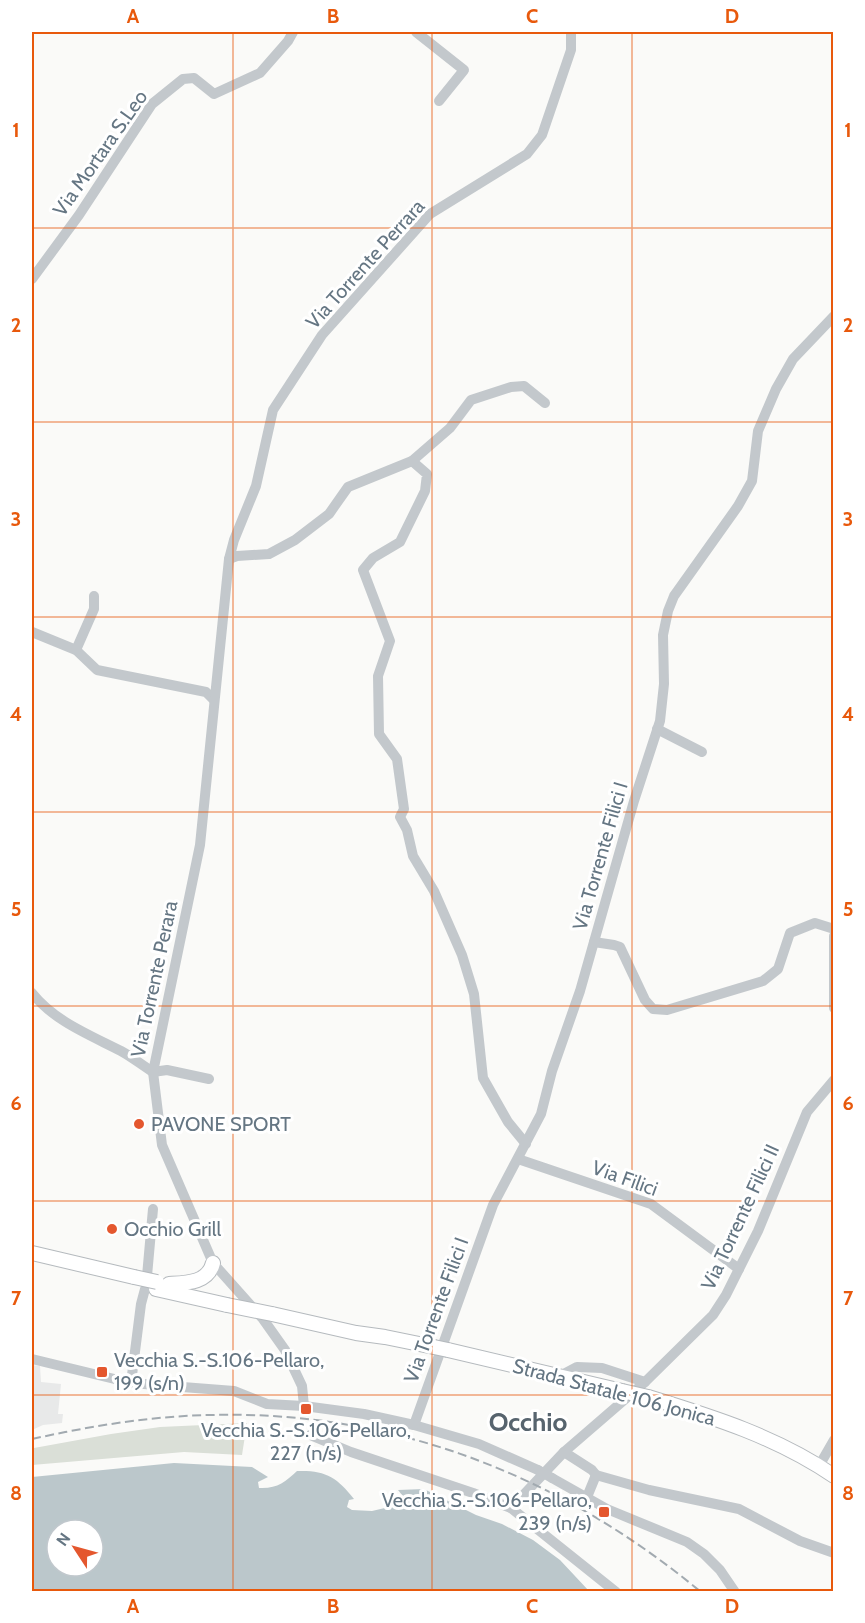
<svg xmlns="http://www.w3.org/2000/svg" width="865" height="1623" viewBox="0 0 865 1623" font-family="Cabin,sans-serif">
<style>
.built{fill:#e8e9e9}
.green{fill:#dadfd7}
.water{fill:#bbc7cb;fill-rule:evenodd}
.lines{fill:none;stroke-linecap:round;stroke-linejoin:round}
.major-casing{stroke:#b5babe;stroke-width:16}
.minor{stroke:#c3c8cc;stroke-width:10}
.major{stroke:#fff;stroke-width:14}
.rail{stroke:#a2aab0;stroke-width:2;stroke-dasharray:9 4.5;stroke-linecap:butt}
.major-bridge-casing{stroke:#b5babe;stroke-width:16;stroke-linecap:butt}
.minor-bridge{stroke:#c3c8cc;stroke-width:10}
.major-bridge{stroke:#fff;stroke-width:14}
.grid{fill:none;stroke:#e8590c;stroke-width:1.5;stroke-opacity:0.55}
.poi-dot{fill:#e4572e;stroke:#fff;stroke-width:2}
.labels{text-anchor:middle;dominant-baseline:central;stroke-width:6;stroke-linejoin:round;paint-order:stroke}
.street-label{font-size:20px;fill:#657683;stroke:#fff}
.poi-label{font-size:20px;fill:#657683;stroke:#fff;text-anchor:start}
.district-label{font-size:26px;font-weight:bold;fill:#57646e;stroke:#fff}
.neatline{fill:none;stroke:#e8590c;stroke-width:2}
.grid-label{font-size:20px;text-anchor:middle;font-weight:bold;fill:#e8590c}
</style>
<rect width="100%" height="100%" fill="#fafaf8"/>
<polygon class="built" points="32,1365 40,1366 41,1382 61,1384 58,1414 63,1414 62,1423 43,1425 32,1430"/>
<polygon class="green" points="247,1423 242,1455 184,1452 32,1465 32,1448 34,1448 111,1434 160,1427"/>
<path class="water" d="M174 1463 252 1467 268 1477 258 1482 259 1488C277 1489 285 1482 297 1471 325 1470 337 1477 354 1499L349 1500 347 1507 352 1510 372 1511 389 1507 402 1495 398 1490 424 1489 476 1515 502 1524 533 1540 560 1560 589 1591H32V1477ZM57 1530H93V1566H57Z"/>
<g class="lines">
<defs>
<g id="major">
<polyline points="32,1253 134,1277"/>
<path d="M169 1284C187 1283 208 1283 213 1263"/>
<polyline points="156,1289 227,1305"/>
<polyline points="272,1314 356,1333 385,1337 434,1347"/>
<polyline points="448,1350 622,1391"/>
<path d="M648 1397C713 1417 777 1437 834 1476"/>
</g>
</defs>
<use href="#major" class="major-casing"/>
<g class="minor">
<polyline points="416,32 464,70 439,101"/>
<polyline points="32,279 79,215 152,104 183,79 194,78 214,94 260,73 288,41 293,32"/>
<polyline points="412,461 427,474 425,491 400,542 373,558 363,570 390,641 378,676 379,734 397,759 404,809 400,817 407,830 413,856 434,891 462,955 474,994 483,1078 508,1122 526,1144"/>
<polyline points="229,559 237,556 269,554 295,540 329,514 348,487 412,461 450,428 471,400 511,387 524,386 545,403"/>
<polyline points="32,632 76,650 97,670 206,692 214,700"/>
<polyline points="76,650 94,609 94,596"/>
<polyline points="657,729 702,752"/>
<polyline points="834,936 834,1008"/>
<polyline points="594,942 614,945 620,947 645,1000 653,1009 667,1010 763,981 778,969 790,933 815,923 834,929"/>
<path d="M32 993C54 1021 90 1035 121 1051 132 1057 142 1065 153 1072L167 1070 209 1079"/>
<polyline points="518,1159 651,1204 739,1269"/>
<polyline points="147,1276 153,1209"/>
<polyline points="32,1359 131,1383 234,1391 267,1404 304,1406 364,1414 414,1425 479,1444 538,1470"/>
<polyline points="560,1376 577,1367 602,1368 645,1382"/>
<polyline points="131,1383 141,1304 145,1289"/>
<polyline points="304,1406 302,1386 285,1350 263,1319 213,1263 162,1145 153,1072 200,845 229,559 234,540 256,486 273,410 322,335 430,214 527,154 542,135 571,50 571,32"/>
<polyline points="414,1425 493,1205 541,1114 552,1071 580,991 634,801 660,721 664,684 663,635 668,611 674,596 738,506 752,481 758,431 776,389 793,359 834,316"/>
<polyline points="310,1435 351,1452 473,1493 511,1508 616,1592"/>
<polyline points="564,1452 592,1470 596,1475"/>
<polyline points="819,1466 834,1440"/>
<polyline points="552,1478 607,1509 687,1542 704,1554 720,1570 735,1592"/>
<polyline points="587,1497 596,1475 649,1490 739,1509 800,1541 834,1553"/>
<polyline points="511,1508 564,1452 645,1382 713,1315 726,1295 758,1231 807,1112 834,1080"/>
</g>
<use href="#major" class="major"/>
<path class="rail" d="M32 1439C91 1426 151 1416 211 1415 394 1410 561 1476 701 1592"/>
<defs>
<g id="major-bridge">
<polyline points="134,1277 157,1282"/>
<polyline points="227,1305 272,1314"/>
<polyline points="434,1347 448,1350"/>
<polyline points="622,1391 648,1397"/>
</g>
</defs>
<use href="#major-bridge" class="major-bridge-casing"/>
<polyline class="minor-bridge" points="538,1470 552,1478"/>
<use href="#major-bridge" class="major-bridge"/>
</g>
<path class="grid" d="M233 32V1592M432 32V1592M632 32V1592M32 228H834M32 422H834M32 617H834M32 812H834M32 1006H834M32 1201H834M32 1395H834"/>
<g class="poi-dot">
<circle cx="139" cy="1124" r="6"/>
<circle cx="112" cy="1229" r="6"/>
<rect x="96" y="1366" width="12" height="12" rx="3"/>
<rect x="300" y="1403" width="12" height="12" rx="3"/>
<rect x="598" y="1506" width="12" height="12" rx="3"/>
</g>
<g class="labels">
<g class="street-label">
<text transform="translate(100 153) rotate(-55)">Via Mortara S.Leo</text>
<text transform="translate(365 264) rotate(-48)">Via Torrente Perrara</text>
<text transform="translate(600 856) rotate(-74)">Via Torrente Filici I</text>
<text transform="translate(154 979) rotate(-78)">Via Torrente Perara</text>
<text transform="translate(625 1178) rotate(20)">Via Filici</text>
<text transform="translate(740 1217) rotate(-65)">Via Torrente Filici II</text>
<text transform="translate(436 1310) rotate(-70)">Via Torrente Filici I</text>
<text transform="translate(614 1392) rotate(15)">Strada Statale 106 Jonica</text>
</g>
<g class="poi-label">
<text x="151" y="1124">PAVONE SPORT</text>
<text x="124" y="1229">Occhio Grill</text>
<text x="114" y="1360">Vecchia S.-S.106-Pellaro,<tspan x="114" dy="23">199 (s/n)</tspan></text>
<text x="306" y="1430" text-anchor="middle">Vecchia S.-S.106-Pellaro,<tspan x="306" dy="23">227 (n/s)</tspan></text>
<text x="592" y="1500" text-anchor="end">Vecchia S.-S.106-Pellaro,<tspan x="592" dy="23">239 (n/s)</tspan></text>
</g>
<g class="district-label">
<text x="528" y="1422">Occhio</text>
</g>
</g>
<rect width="865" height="1623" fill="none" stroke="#ffffff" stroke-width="66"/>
<g transform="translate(75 1548) rotate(306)"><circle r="28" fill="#ffffff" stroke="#c1c8cd" stroke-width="1.5"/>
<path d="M0-4.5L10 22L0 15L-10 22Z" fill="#e4572e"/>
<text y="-9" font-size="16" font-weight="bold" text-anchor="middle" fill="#657683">N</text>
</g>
<rect x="33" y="33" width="799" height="1557" class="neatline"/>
<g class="grid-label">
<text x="133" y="23">A</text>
<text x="333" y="23">B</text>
<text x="532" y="23">C</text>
<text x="732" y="23">D</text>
<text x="16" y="137">1</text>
<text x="848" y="137">1</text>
<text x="16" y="332">2</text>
<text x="848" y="332">2</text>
<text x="16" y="526">3</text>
<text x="848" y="526">3</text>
<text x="16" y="721">4</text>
<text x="848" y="721">4</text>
<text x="16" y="916">5</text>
<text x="848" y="916">5</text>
<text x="16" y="1110">6</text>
<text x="848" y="1110">6</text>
<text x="16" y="1305">7</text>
<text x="848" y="1305">7</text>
<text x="16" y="1500">8</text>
<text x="848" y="1500">8</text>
<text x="133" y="1613">A</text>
<text x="333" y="1613">B</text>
<text x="532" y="1613">C</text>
<text x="732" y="1613">D</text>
</g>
</svg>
